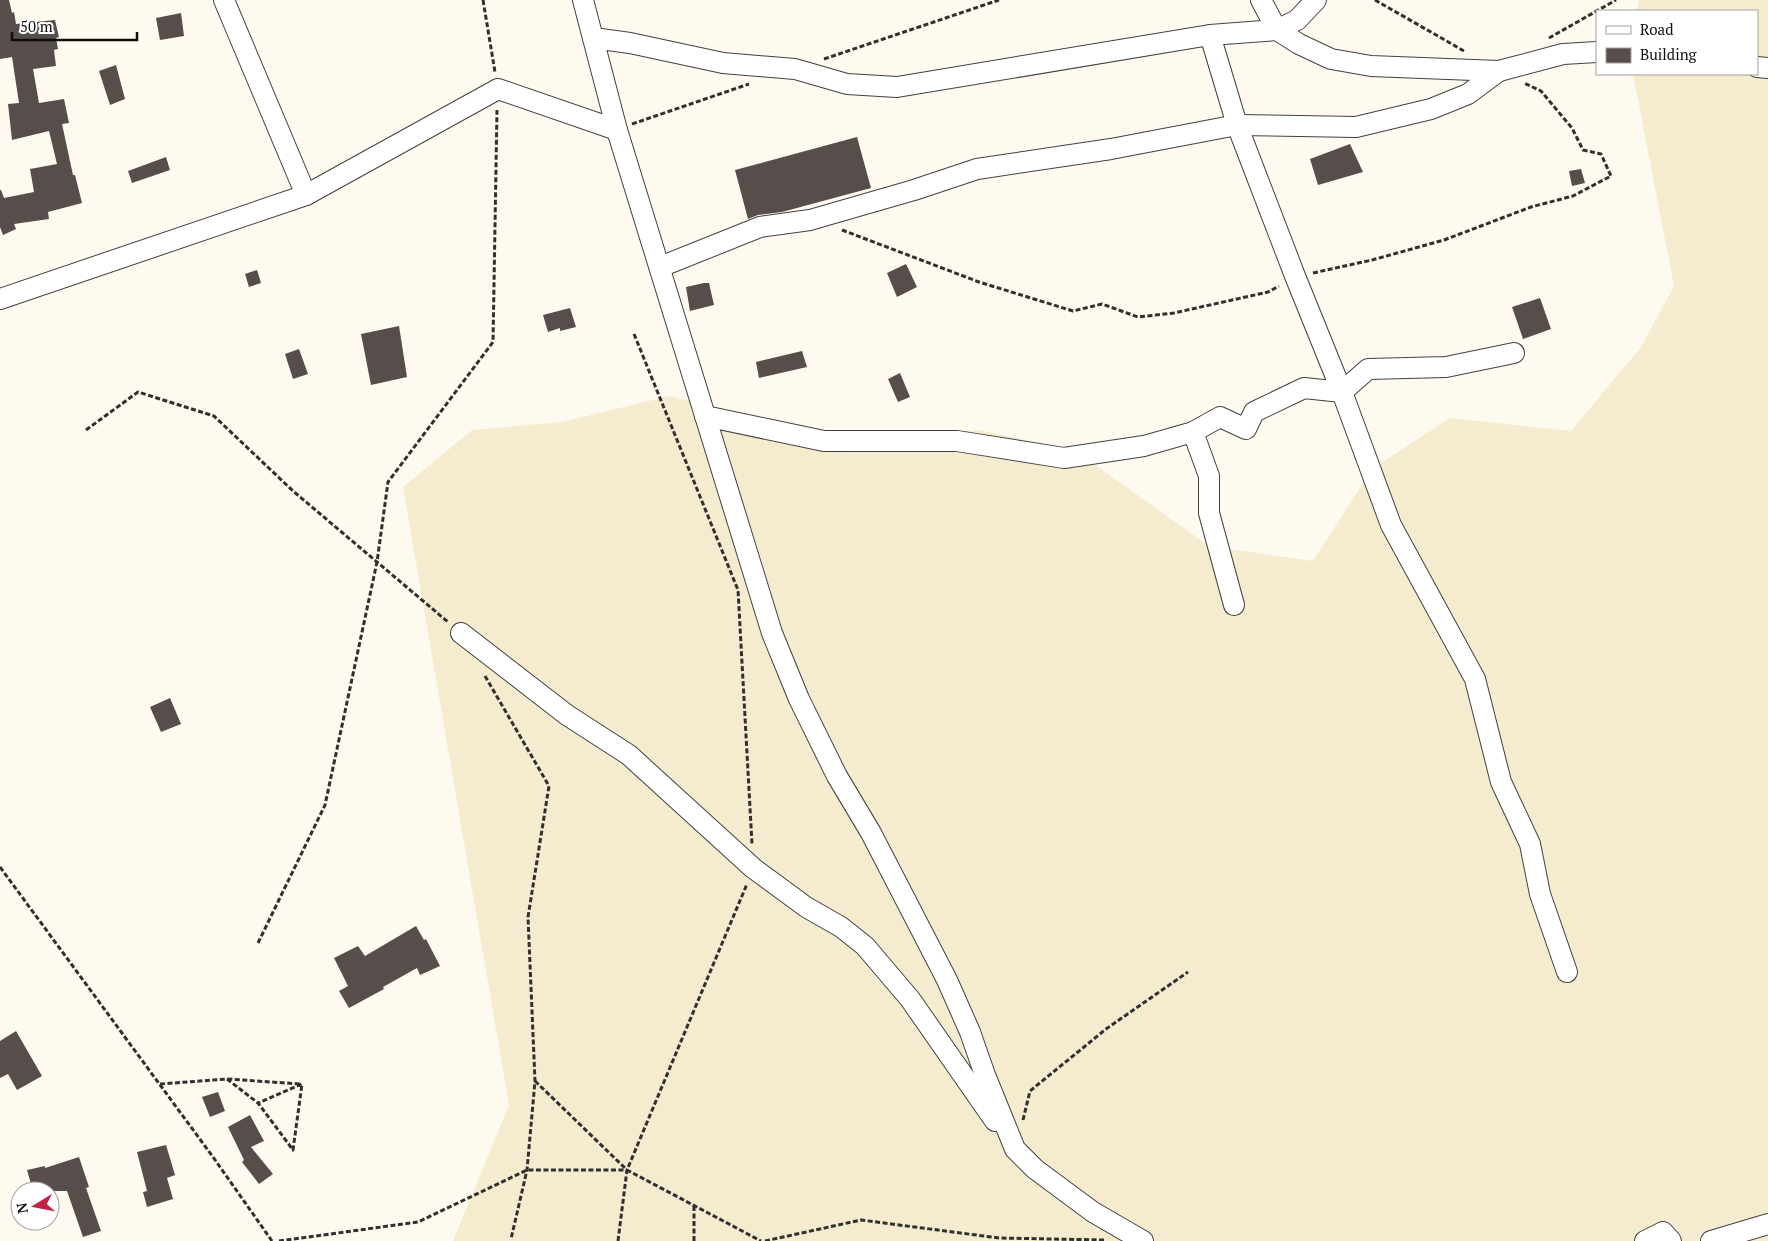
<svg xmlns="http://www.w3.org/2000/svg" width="1768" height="1241" viewBox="0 0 1768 1241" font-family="'PT Serif',serif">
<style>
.farmland{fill:#f5eccf}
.building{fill:#574d4a}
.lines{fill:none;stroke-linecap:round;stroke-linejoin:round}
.minor-casing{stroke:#414141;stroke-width:22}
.path{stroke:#303030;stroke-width:3;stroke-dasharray:5 2.5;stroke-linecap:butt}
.minor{stroke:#fff;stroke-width:20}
</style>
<rect width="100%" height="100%" fill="#fffaef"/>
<polygon class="farmland" points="1639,0 1768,0 1768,1241 453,1241 509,1105 403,487 472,430 562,422 669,396 846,440 979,430 1074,450 1209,546 1313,561 1372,469 1450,418 1571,431 1641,347 1674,286 1633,74 1757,74 1757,11 1637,11"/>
<g class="building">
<polygon points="0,0 9,0 12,13 14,12 16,24 55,20 59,37 56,38 58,49 54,50 56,66 33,69 39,103 64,99 69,123 62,124 73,175 75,175 82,203 48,212 49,219 14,224 16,229 3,235 0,227 0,190 1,190 4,198 34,192 30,169 57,164 49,131 12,140 8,104 19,103 12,57 0,59"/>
<polygon points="181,13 184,36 160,40 156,18"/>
<polygon points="116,65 125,99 110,105 99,71"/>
<polygon points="857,137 871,188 782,212 758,215 748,219 735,170"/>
<polygon points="1350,144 1363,172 1318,185 1310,159"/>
<polygon points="166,157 170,170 132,183 128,171"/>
<polygon points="1581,169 1585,183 1572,186 1569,171"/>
<polygon points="906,264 917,287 897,297 887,273"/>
<polygon points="257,270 261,283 249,287 245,274"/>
<polygon points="704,283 709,283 714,305 690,311 686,287"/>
<polygon points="1540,298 1551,329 1523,339 1512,307"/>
<polygon points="570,308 576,327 560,331 560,328 548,332 543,315"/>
<polygon points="399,326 407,377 371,385 361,334"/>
<polygon points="299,349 308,374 293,379 285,354"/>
<polygon points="802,351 807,367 759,378 756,362"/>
<polygon points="900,373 910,397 898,402 888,379"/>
<polygon points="170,698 181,724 161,732 150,707"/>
<polygon points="416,926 424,940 426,939 440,966 420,975 417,968 383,987 384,989 349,1008 339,991 348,986 334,958 358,946 365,956"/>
<polygon points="16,1031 42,1076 17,1090 8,1074 0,1078 0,1041"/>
<polygon points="218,1092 225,1111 210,1117 202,1097"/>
<polygon points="250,1115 264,1141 251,1147 273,1174 259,1184 242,1162 244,1160 228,1127"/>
<polygon points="166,1145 175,1175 167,1178 173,1199 147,1207 143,1192 147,1191 137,1152"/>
<polygon points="79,1157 89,1187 86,1188 101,1231 83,1237 67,1191 33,1191 27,1170 45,1166 45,1168"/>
</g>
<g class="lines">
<defs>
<g id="minor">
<polyline points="224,0 306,195"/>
<polyline points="583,0 617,130 772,633 799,699 837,776 871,833 947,980 970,1032 985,1075 1015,1149 1035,1169 1093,1212 1143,1241"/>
<polyline points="1261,0 1277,30 1297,20 1316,0"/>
<polyline points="1210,35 1237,125 1295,276 1342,392 1391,525 1475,679 1501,782 1530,844 1540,894 1567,972"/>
<polyline points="593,38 630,43 723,63 795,69 847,84 897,87 1210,35 1277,30 1299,44 1331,59 1371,66 1499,71 1563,54 1597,52"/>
<polyline points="1757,67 1768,68"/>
<polyline points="660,267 760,227 810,220 914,190 977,169 1111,149 1237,125 1356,127 1431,109 1468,94 1499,71"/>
<polyline points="0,299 306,195 498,89 617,130"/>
<polyline points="705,416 824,441 957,441 1064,458 1144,446 1193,432"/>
<polyline points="1234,605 1209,513 1209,476 1193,432 1220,417 1246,429 1254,412 1304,388 1342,392 1368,369 1446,367 1514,353"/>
<polyline points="461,633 567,715 629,755 753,868 806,907 841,927 865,946 910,999 995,1121"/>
<polyline points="1645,1241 1663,1232 1671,1241"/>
<polyline points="1711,1241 1768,1224"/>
</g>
</defs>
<use href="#minor" class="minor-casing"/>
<g class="path">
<polyline points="483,0 495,72"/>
<polyline points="1375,0 1464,51"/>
<polyline points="1549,38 1616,0"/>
<polyline points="824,59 999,0"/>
<polyline points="632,124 749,84"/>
<polyline points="842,230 979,282 1073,311 1102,304 1138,317 1174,313 1268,292 1279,286"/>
<polyline points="1313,273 1372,260 1444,240 1531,207 1573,196 1611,176 1601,154 1583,150 1572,128 1541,91 1524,83"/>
<polyline points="634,334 738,590 752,844"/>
<polyline points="86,430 138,392 214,416 293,491 448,622"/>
<polyline points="485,676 549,786 528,917 535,1081 527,1170 511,1239"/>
<polyline points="0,867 213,1157 272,1241"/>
<polyline points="258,943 325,805 377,562 388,482 493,342 497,110"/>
<polyline points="227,1079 258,1103 293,1150 302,1084 258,1103"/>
<polyline points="535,1081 627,1170 761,1241"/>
<polyline points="160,1084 227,1079 301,1084"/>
<polyline points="1023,1120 1030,1091 1106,1029 1188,972"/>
<polyline points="279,1241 418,1222 527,1170 627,1170"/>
<polyline points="618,1241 627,1170 747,884"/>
<polyline points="694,1241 694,1206"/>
<polyline points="765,1241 861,1220 999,1238 1104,1240"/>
</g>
<use href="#minor" class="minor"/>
</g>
<rect x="1596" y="10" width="162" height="65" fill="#ffffff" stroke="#9f9f9f"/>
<rect x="1606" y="26" width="25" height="8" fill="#ffffff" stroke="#9f9f9f"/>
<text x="1640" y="35" font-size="15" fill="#0e0e0e">Road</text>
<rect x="1606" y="48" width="25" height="15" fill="#574d4a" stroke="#9f9f9f"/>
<text x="1640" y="60" font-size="15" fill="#0e0e0e">Building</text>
<g transform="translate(35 1206) rotate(260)"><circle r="24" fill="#ffffff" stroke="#9f9f9f"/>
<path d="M0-4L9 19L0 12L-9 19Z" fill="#bf2543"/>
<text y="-8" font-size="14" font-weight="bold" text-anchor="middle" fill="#0e0e0e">N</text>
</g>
<path d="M12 32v8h125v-8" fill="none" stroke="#0e0e0e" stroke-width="2.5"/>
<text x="20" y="32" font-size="15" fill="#0e0e0e" stroke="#ffffff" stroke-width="4" paint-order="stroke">50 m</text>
</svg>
